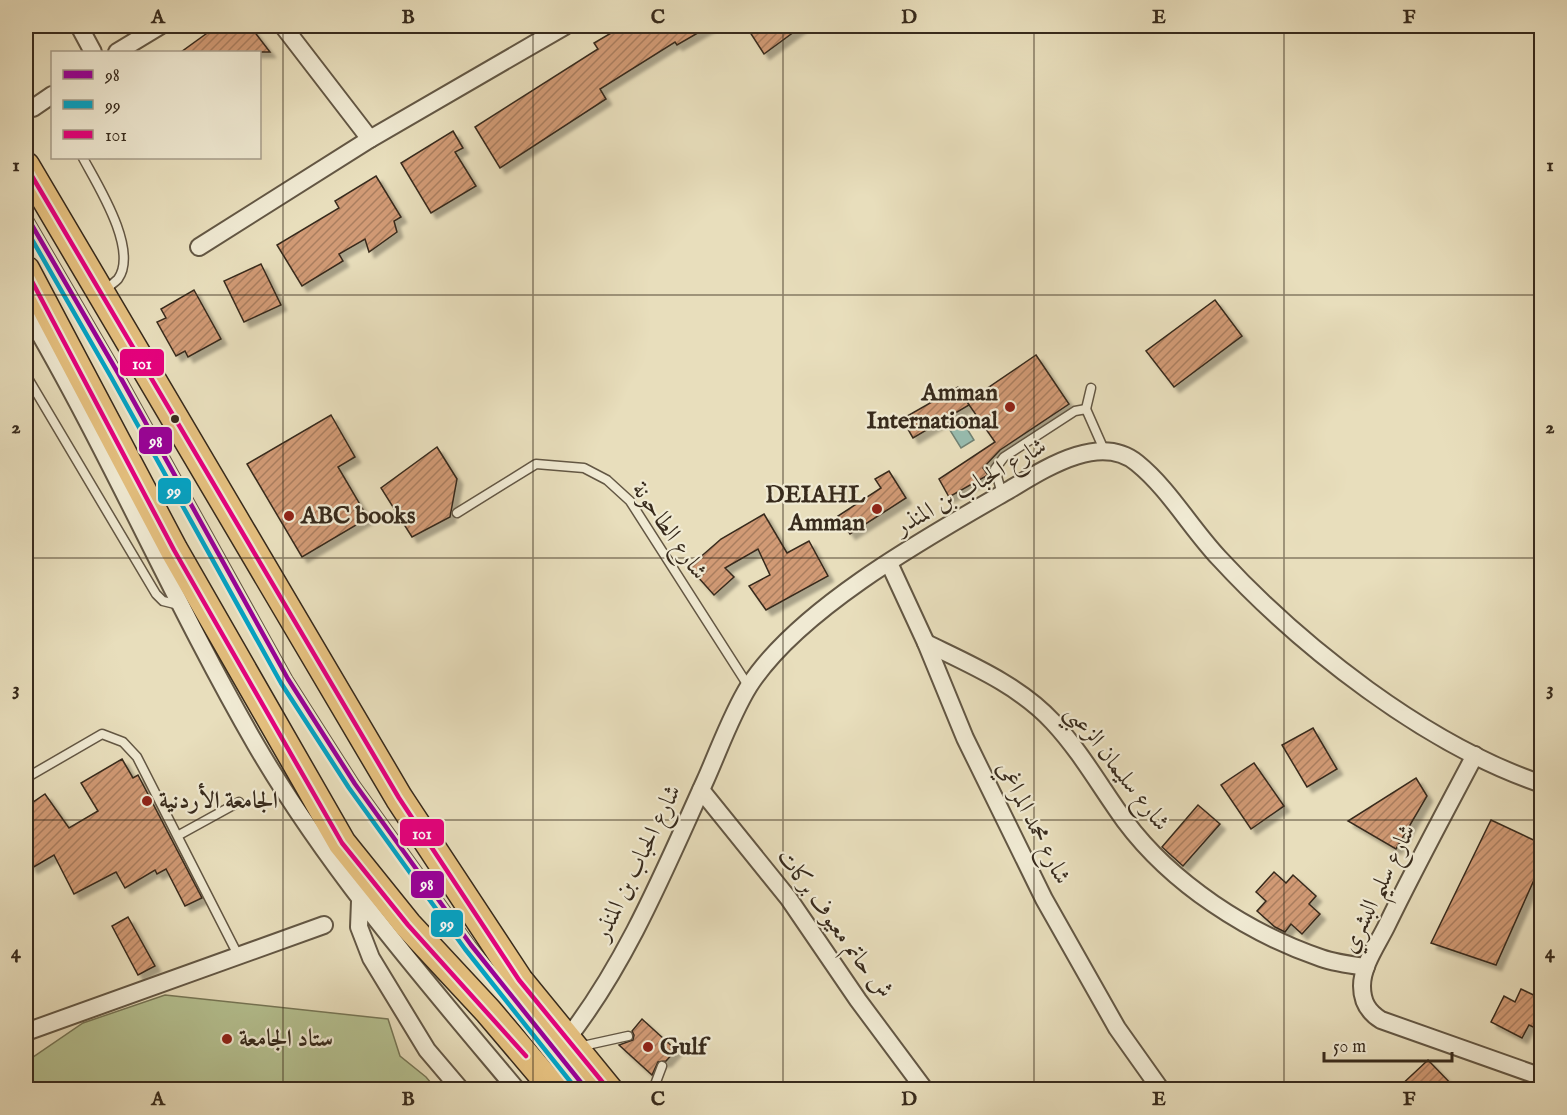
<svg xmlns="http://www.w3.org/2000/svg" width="1567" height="1115" viewBox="0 0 1567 1115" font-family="'IM FELL English',Amiri,serif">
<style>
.pitch{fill:#b5c191;stroke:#767656;stroke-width:1.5}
.water{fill:#97bcaf;stroke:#718274;stroke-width:1.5}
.building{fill:url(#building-hatch);stroke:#372a1c;stroke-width:1.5;filter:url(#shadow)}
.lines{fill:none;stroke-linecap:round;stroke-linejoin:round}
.lane-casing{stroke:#635744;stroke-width:11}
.street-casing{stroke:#635744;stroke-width:20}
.primary-casing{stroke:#372a1c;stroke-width:30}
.lane{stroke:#f0ead3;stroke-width:8}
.street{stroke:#f0ead3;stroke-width:16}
.primary{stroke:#e4bf7e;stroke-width:27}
.bus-1-casing{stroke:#f0ead3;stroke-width:9}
.bus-2-casing{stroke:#f0ead3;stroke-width:9}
.bus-3-casing{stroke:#f0ead3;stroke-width:9}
.bus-1{stroke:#909;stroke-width:4.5}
.bus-2{stroke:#03a3c5;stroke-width:4.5}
.bus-3{stroke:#e5007d;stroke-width:4.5}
.grid{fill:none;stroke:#372a1c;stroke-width:1.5;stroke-opacity:0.55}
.poi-dot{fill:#8f2418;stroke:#f0ead3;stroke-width:2}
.bus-dot{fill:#372a1c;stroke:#f0ead3;stroke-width:2}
.labels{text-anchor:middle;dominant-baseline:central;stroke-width:4.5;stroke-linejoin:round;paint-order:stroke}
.poi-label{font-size:24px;font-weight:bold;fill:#372a1c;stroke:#f0ead3;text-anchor:start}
.street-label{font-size:24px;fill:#372a1c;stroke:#f0ead3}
.line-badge{stroke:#f0ead3;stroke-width:2}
.badge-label{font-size:16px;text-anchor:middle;font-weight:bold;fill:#fff}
.neatline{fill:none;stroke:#372a1c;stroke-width:2}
.grid-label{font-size:20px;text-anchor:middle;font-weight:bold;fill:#372a1c}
</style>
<defs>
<pattern id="building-hatch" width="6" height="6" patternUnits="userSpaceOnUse" patternTransform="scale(1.5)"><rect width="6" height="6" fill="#d19a75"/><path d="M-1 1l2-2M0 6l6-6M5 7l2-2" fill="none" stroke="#aa7e5f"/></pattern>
<filter id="shadow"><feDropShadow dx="5.5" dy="5.5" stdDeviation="1.5" flood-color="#0004"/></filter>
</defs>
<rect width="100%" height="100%" fill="#e8debc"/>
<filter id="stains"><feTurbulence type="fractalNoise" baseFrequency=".00333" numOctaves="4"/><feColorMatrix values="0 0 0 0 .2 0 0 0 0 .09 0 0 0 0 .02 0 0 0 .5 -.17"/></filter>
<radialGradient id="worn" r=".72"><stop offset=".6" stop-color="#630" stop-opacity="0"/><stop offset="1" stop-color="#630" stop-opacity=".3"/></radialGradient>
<polygon class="pitch" points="165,995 388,1019 400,1056 426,1077 436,1089 26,1089 26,1062 83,1023"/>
<polygon class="water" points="961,419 974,440 961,448 948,427"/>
<g class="building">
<polygon points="217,26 250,26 270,52 181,52"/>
<polygon points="623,26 710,26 677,45 675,42 600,89 606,99 500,168 475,127 598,49 594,43"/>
<polygon points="746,26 802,26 764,54"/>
<polygon points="453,131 463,148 455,152 476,186 431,213 401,163"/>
<polygon points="376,176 401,217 394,221 397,232 369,252 365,239 339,254 343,261 302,286 277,245 339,208 335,201"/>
<polygon points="261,264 281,305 244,322 224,281"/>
<polygon points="194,290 221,339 188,357 185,351 176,356 157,322 166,318 161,309"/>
<polygon points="1215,300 1242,336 1174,387 1146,351"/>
<polygon points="1036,355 1069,404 1000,450 983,468 988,475 949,497 939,479 995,442 967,402"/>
<polygon points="958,387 969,405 913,438 902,419"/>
<polygon points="331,415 355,457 338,467 368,518 302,557 247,464"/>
<polygon points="437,447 457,479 450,517 412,537 381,488"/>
<polygon points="889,471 906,498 850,534 838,516 881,488 875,479"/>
<polygon points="764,514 787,553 809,541 828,576 766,610 749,586 770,575 758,549 725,568 734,577 714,595 689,567 721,539"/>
<polygon points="1313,728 1337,769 1307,787 1282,745"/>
<polygon points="122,759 133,778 138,775 202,898 185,906 166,869 157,874 155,870 125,888 116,872 74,894 54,855 32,868 26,858 26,807 45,794 69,828 98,811 81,783"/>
<polygon points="1254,763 1284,806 1251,829 1221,785"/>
<polygon points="1416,778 1427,796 1396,849 1348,821"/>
<polygon points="1198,805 1220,824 1183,866 1162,847"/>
<polygon points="1491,820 1542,844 1542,862 1496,965 1431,943"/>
<polygon points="1274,872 1286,883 1293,875 1316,896 1309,904 1320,914 1302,934 1291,924 1285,932 1275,927 1257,911 1266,901 1256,892"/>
<polygon points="128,917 155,966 138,975 112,926"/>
<polygon points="1521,989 1542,999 1542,1031 1529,1025 1522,1038 1491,1022 1504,996 1515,1002"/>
<polygon points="642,1019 676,1050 666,1061 658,1062 652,1075 619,1045 633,1040 634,1035 632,1031"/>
<polygon points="1428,1060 1456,1089 1397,1089"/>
</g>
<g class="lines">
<defs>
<g id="lane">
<path d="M83 158C97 184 139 250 118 279 114 283 108 287 104 291"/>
<polyline points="26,215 118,373 288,679 355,784 471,945 587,1090"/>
<polyline points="26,375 156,594 163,601 179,605"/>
<polyline points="1086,409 1091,388"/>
<polyline points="1002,494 995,469 1004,457 1075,411 1086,409 1105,452"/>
<polyline points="457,513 536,464 584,468 607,480 630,501 749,687"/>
<polyline points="26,778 102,734 123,742 137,757 238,955"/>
<polyline points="179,835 239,802"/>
<polyline points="578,1047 628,1036"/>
<polyline points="653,1090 662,1066"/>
</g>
<g id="street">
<polyline points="79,26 93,52"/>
<polyline points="283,26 370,139"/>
<polyline points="117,52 160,26"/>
<polyline points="33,108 52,95"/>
<polyline points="199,247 370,139 565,26"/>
<path d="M26 310C109 451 174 603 256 745 329 870 424 979 517 1090"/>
<polyline points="889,563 926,643 965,738 1044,899 1117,1028 1161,1090"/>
<path d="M926 643C969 664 1019 685 1053 722 1081 752 1101 788 1125 821 1172 884 1248 933 1321 958 1335 963 1351 965 1366 967"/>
<path d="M1475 755C1445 812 1414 869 1386 927 1377 945 1362 966 1362 986 1362 1002 1368 1012 1381 1020L1542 1077"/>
<polyline points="701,790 789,899 858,1000 925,1090"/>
<polyline points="360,901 359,927 371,958 427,1050 461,1090"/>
<polyline points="26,1032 324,925"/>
<path d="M567 1039C627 962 665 869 705 781 719 750 731 715 749 686 799 608 929 536 1009 490 1043 470 1099 432 1137 463 1169 489 1190 527 1219 558 1301 647 1426 745 1542 784"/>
</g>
<g id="primary">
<polyline points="26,166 399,798 519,980 609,1090"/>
<polyline points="26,270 174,550 342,843 408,925 488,1011 555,1090"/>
</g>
</defs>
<use href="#lane" class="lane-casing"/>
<use href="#street" class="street-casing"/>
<use href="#primary" class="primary-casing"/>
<use href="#lane" class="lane"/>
<use href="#street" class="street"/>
<use href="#primary" class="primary"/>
<defs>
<polyline id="bus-1" points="26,215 118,373 288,679 355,784 471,945 587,1090"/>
<polyline id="bus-2" points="26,229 111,377 281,683 349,788 465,949 577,1090"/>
<g id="bus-3">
<polyline points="26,166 399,798 519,980 609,1090"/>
<polyline points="26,270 174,550 342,843 408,925 526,1056"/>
</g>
</defs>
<use href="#bus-1" class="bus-1-casing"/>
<use href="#bus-2" class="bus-2-casing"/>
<use href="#bus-3" class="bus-3-casing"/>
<use href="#bus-1" class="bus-1"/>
<use href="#bus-2" class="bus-2"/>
<use href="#bus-3" class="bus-3"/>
</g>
<path class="grid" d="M283 26V1090M533 26V1090M783 26V1090M1034 26V1090M1284 26V1090M26 295H1542M26 558H1542M26 820H1542"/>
<g class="poi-dot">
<circle cx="1010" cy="407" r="6"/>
<circle cx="877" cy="509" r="6"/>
<circle cx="289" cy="516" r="6"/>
<circle cx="147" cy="801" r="6"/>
<circle cx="227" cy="1039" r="6"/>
<circle cx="648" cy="1047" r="6"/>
</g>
<circle class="bus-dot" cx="175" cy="419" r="5"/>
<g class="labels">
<g class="poi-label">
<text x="998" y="393" text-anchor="end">Amman<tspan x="998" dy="28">International</tspan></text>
<text x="865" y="495" text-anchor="end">DEIAHL<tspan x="865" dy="28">Amman</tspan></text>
<text x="301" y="516">ABC books</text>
<text x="159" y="801">الجامعة الأردنية</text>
<text x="239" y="1039">ستاد الجامعة</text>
<text x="660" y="1047">Gulf</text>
</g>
<g class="street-label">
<text transform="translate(971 487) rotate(-30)">شارع الحباب بن المنذر</text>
<text transform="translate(669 531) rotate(55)">شارع الطاحونة</text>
<text transform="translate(1117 768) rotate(52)">شارع سليمان الزعبي</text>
<text transform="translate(1033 823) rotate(63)">شارع محمد المراغي</text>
<text transform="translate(638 863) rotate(-64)">شارع الحباب بن المنذر</text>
<text transform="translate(1379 889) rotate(-64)">شارع سليم البشري</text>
<text transform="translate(834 924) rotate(54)">ش حاتم معيوف بركات</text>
</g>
</g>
<g class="line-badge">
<rect x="119" y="348" width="46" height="29" rx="6" fill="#e5007d"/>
<rect x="138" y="426" width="35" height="29" rx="6" fill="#909"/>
<rect x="157" y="477" width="35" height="28" rx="6" fill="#03a3c5"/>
<rect x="399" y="818" width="46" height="29" rx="6" fill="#e5007d"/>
<rect x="410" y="870" width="35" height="29" rx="6" fill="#909"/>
<rect x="430" y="909" width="34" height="29" rx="6" fill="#03a3c5"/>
</g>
<g class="badge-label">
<text x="142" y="369">101</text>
<text x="156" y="447">98</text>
<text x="174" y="497">99</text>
<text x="422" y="839">101</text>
<text x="427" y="890">98</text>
<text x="447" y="930">99</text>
</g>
<rect width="1567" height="1115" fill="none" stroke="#e8debc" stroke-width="66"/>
<rect x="51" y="51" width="210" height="108" fill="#f0ead3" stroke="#a69d8a" stroke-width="1.5"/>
<rect x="63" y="70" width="30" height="9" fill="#990099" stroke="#a69d8a" stroke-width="1.5"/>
<text x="105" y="81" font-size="18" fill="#372a1c">98</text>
<rect x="63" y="100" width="30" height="9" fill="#03a3c5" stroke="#a69d8a" stroke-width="1.5"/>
<text x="105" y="111" font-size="18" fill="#372a1c">99</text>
<rect x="63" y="130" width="30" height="9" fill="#e5007d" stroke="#a69d8a" stroke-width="1.5"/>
<text x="105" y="141" font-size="18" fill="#372a1c">101</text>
<path d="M1324 1052v9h128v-9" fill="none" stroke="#372a1c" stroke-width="3"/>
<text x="1333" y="1052" font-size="18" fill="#372a1c" stroke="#f0ead3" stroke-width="4.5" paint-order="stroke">50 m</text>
<rect x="33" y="33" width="1501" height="1049" class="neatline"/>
<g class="grid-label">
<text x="158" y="23">A</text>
<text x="408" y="23">B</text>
<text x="658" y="23">C</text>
<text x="909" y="23">D</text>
<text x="1159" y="23">E</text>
<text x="1409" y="23">F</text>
<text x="16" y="171">1</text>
<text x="1550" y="171">1</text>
<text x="16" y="433">2</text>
<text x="1550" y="433">2</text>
<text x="16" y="695">3</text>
<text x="1550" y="695">3</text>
<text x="16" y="958">4</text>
<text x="1550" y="958">4</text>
<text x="158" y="1105">A</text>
<text x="408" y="1105">B</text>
<text x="658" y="1105">C</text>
<text x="909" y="1105">D</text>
<text x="1159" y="1105">E</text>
<text x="1409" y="1105">F</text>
</g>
<rect width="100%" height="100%" filter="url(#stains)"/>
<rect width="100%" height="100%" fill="url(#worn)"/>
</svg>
